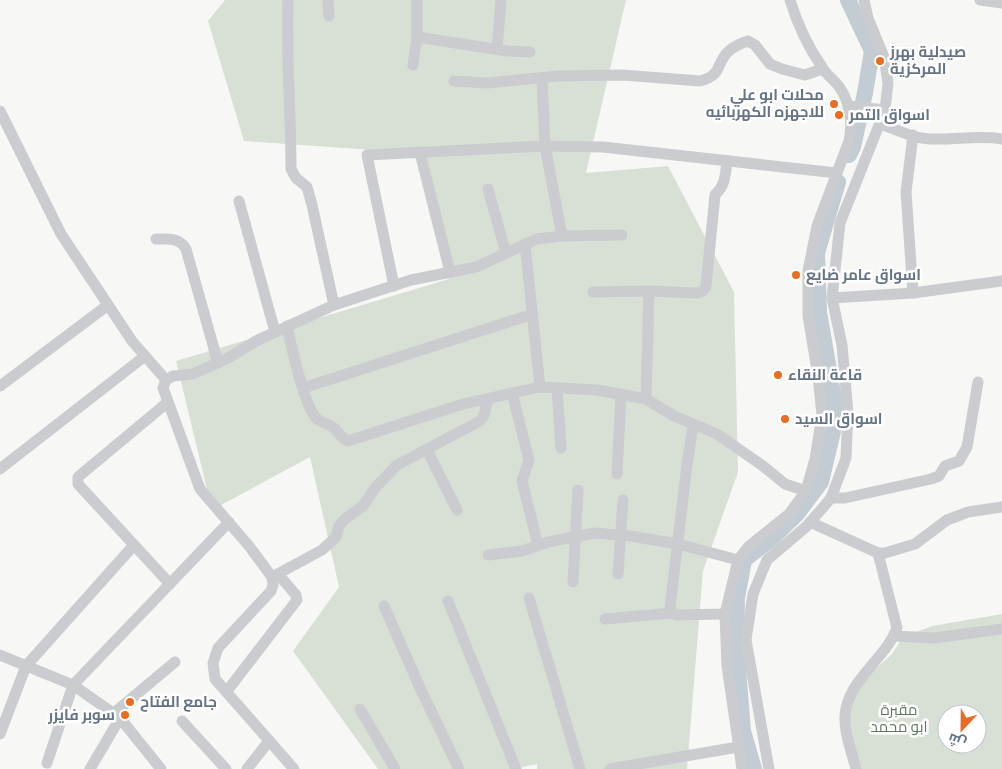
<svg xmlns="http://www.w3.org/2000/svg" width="1002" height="769" viewBox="0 0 1002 769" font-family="Cabin,Cairo,sans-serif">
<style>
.green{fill:#d8e0d5;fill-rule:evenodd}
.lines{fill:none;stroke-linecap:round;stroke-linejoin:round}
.river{stroke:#c3ccd2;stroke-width:16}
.minor{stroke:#caccd0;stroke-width:11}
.poi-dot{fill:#ea6c22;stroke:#fff;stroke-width:2}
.labels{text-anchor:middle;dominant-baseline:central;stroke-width:5;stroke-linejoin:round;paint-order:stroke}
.poi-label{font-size:15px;font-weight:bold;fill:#657387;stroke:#fff;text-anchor:start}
.park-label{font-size:15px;fill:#627961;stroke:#fff}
</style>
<rect width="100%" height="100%" fill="#f7f8f5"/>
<g class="green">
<polygon points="225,0 626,0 586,173 668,166 734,292 738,472 703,571 687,769 537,769 537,764 514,769 378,769 293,651 339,587 310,457 212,510 176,361 449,279 418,153 244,141 208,21"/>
<path d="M1002 614V769H858L849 713 860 683 892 654 903 637 932 626ZM947 714H977V744H947Z"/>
</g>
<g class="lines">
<g class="river">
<polyline points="848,0 872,51 865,93 853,147 849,155"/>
<polyline points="754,769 743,731 736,644 737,598 744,560 771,539 797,514 821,482 835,423 833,393 819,312 817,253 838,182"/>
</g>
<g class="minor">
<path d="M288 0C286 56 291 112 291 169L296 178 307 187 312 205 334 305"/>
<polyline points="328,0 329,16"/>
<polyline points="980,0 1002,3"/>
<polyline points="417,37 507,51 530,52"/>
<polyline points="497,49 501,0"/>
<polyline points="413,65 417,37 417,0"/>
<polyline points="542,78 545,146 562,236"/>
<path d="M454 81 488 83 558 76 622 75 700 81C724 75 715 62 730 50 735 46 742 43 748 41L755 45 770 64 782 69 805 75 822 69"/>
<polyline points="848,106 885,110"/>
<polyline points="0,111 61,234 132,341 166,380"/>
<path d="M881 124C897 130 915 139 932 139 956 140 979 135 1002 139"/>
<polyline points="913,135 906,192 913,293"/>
<polyline points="420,153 450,272"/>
<polyline points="488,189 506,253"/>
<polyline points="239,201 275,332"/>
<path d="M156 239C168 239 179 237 186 249L218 363"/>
<polyline points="525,244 540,387"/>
<polyline points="394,286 367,155 545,146 603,147 837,173"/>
<path d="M593 292 649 291 696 293 703 291 706 286 715 195C726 184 725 176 727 161"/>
<polyline points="832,298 913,293 1002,281"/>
<path d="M287 326C291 345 305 408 317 419 322 423 329 424 334 428 339 433 341 438 348 441L463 404 540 387 597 390 646 399 674 416 717 434 763 466 785 484 806 491"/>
<polyline points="0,386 108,305"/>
<polyline points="303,388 533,314"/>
<polyline points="557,388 561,448"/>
<polyline points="512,393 529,460 522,481 538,545"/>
<polyline points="646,399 649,291"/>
<polyline points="168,402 78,477 78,484 170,584"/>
<polyline points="693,425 687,465 670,607 672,613 676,615 725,614"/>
<polyline points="427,450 457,510"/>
<polyline points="0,469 145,356"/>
<polyline points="617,474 621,394"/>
<polyline points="831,498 845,498 931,479 939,476 945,466 959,461 967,447 978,382"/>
<polyline points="810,522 878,553 885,553 915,544 947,520 968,512 1002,507"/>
<polyline points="488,555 522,551 548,542 594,533 630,536 678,544 738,560"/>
<polyline points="618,574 623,500"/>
<polyline points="272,577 322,550 336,537 339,526 345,519 363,506 375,488 397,465 480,421 484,415 488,399"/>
<polyline points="573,582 578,490"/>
<polyline points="529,598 580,769"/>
<polyline points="448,601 516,769"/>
<polyline points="384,606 421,690 459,769"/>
<polyline points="605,619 672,613"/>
<polyline points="894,636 934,638 1002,629"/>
<polyline points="0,655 73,685 120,718 161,769"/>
<polyline points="227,691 297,600 296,595 278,574"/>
<polyline points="360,709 395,769"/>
<polyline points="114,713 175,662"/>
<polyline points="182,721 226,769"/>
<polyline points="0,734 26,666 134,545"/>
<polyline points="47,763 73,685 229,522"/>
<polyline points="90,769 120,718"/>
<polyline points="247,769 269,741"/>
<polyline points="294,769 215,679 213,663 218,648 271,591 273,585 272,577 249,546 200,489 163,388 166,380 173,376 193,374 228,358 256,341 334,305 411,280 476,267 537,239 562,236 622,235"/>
<polyline points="610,769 738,747"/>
<path d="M742 769 727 666 725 614 738 560 748 547 789 514 806 491 815 459 822 415 818 376 808 316V271L817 226 849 141C853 123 850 103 840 88 835 80 826 75 822 67 808 47 797 23 790 0"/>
<polyline points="769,769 746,640 753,594 767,560 807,526 831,498 846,458 848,413 842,345 832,298 840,223 885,110 888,83 884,57 868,18 864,0"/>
<path d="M856 769C852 753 844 733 845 716 847 680 885 660 897 628L878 553"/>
</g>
</g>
<g class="poi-dot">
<circle cx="880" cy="61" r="5"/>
<circle cx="834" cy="104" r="5"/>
<circle cx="839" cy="115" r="5"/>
<circle cx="796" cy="275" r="5"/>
<circle cx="778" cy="375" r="5"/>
<circle cx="785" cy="419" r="5"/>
<circle cx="130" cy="702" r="5"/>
<circle cx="125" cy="715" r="5"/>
</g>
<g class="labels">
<g class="poi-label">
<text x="890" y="52">صيدلية بهرز<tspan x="890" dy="17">المركزية</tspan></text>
<text x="824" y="95" text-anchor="end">محلات ابو علي<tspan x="824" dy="17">للاجهزه الكهربائيه</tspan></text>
<text x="849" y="115">اسواق التمر</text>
<text x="806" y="275">اسواق عامر ضايع</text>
<text x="788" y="375">قاعة النقاء</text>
<text x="795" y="419">اسواق السيد</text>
<text x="140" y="702">جامع الفتاح</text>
<text x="115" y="715" text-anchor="end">سوبر فايزر</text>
</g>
<g class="park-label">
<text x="899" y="710">مقبرة<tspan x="899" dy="17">ابو محمد</tspan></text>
</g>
</g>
<g transform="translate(962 729) rotate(202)"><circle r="24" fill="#ffffff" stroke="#c1c7cf"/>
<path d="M0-4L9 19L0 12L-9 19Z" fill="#ea6c22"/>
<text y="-8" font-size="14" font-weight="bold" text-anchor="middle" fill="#657387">ش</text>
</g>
</svg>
